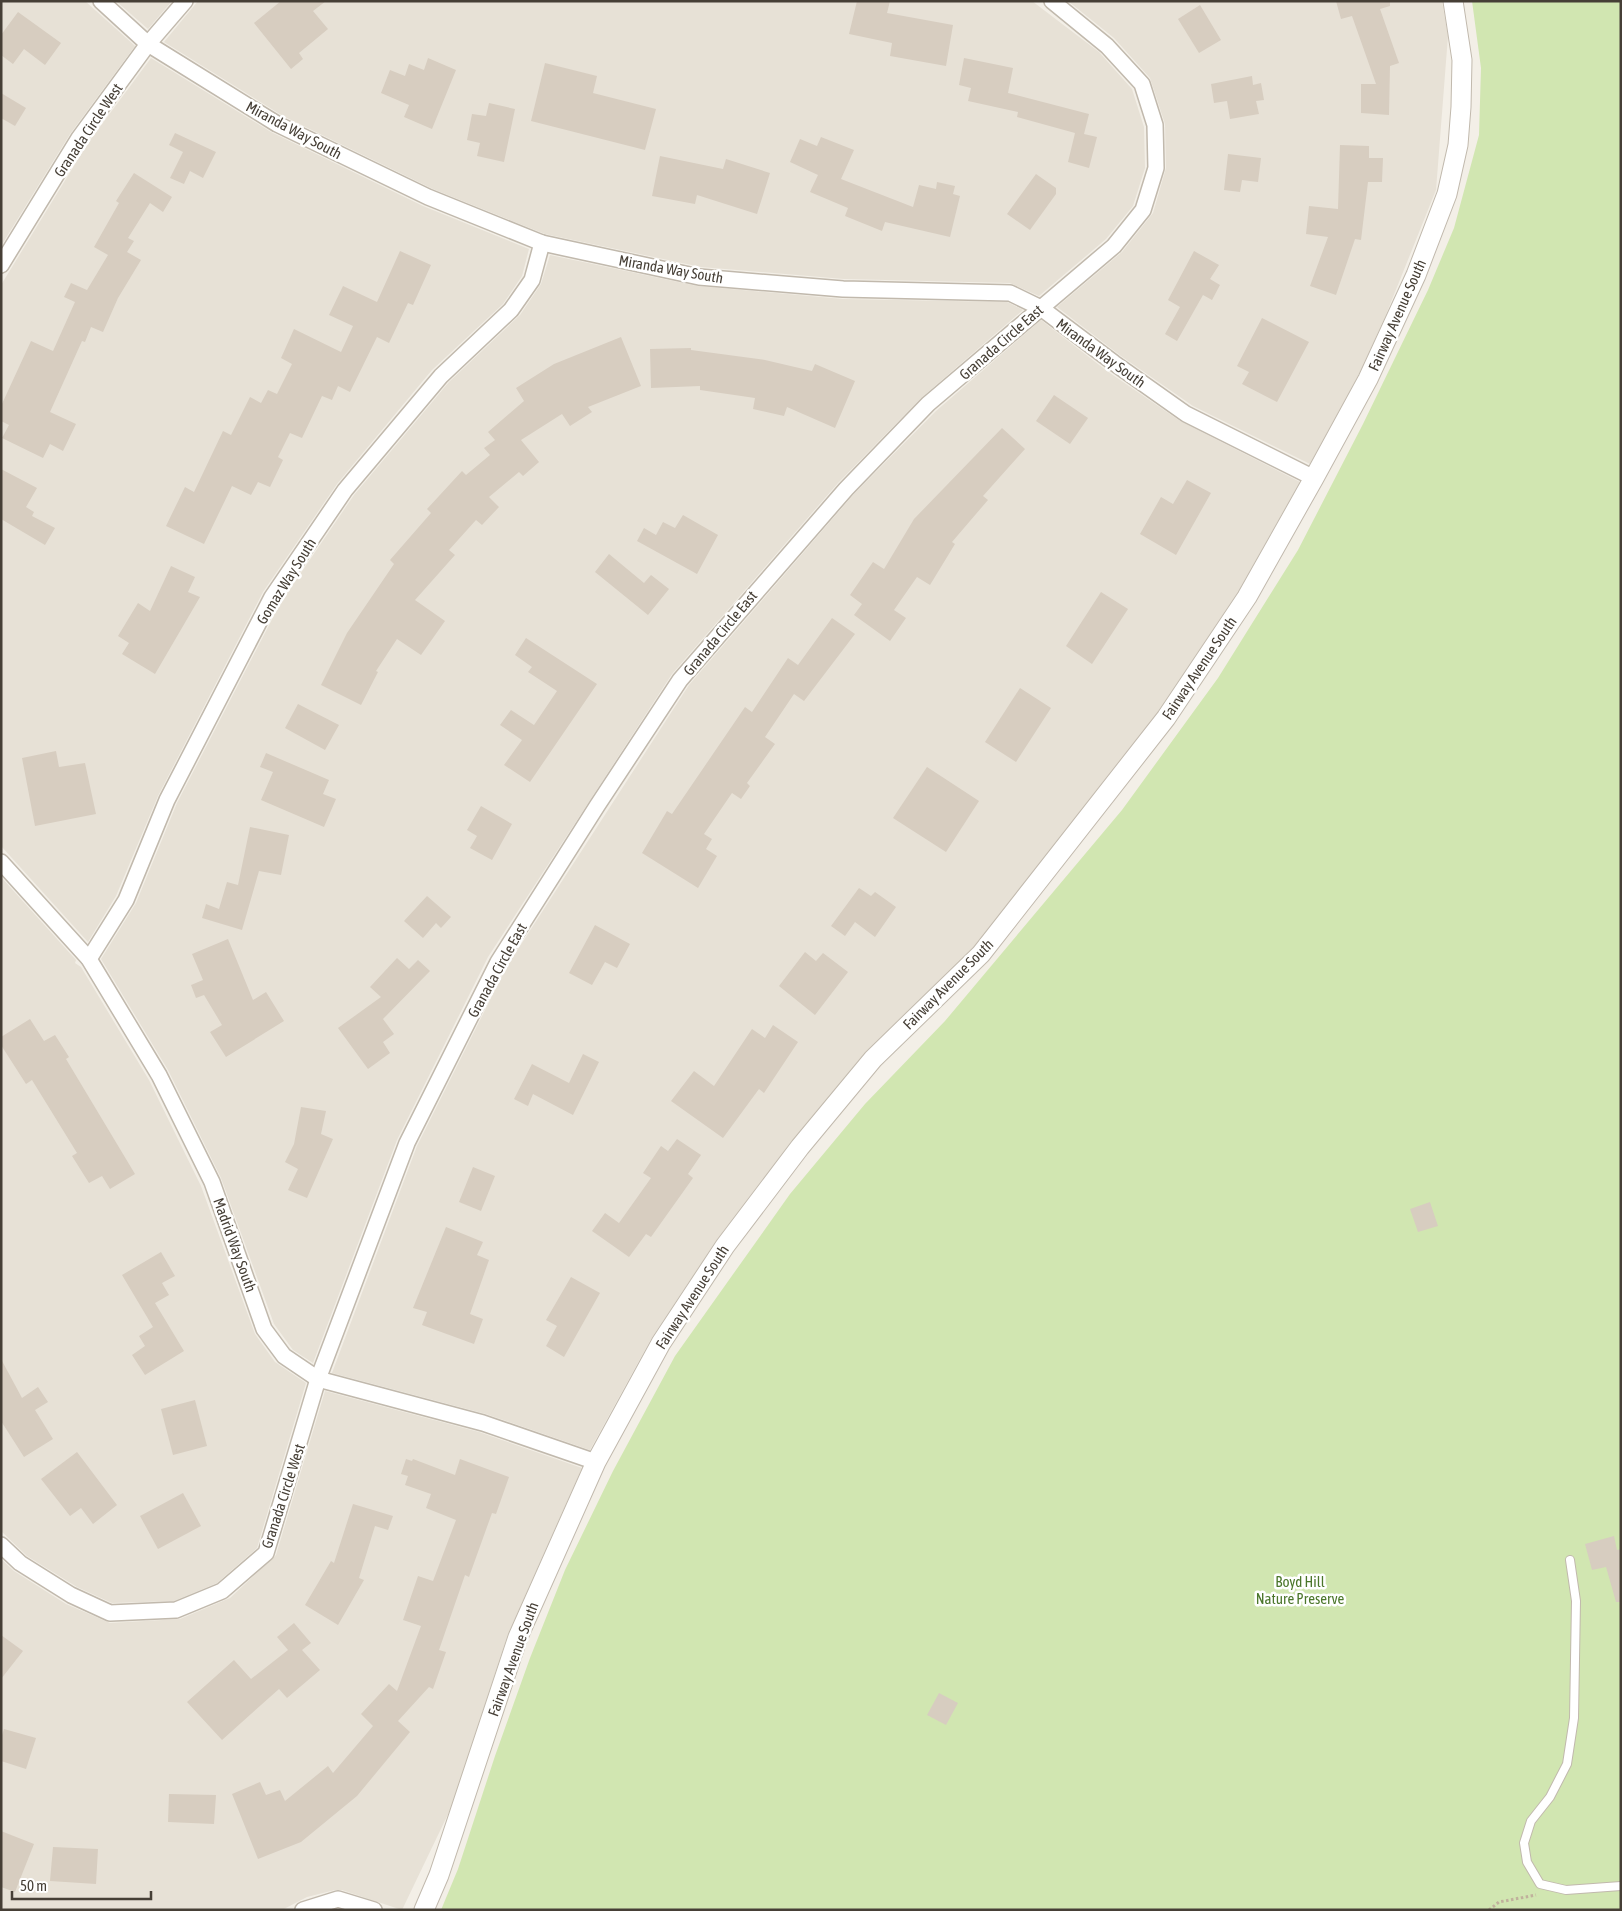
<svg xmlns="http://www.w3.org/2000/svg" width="1622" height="1911" viewBox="0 0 1622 1911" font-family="'Asap Condensed',sans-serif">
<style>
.residential{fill:#e7e1d6}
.green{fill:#d1e6b1}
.building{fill:#d7cdc0}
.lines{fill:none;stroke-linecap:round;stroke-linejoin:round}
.service-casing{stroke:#c1b9ad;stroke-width:10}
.minor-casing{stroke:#c1b9ad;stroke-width:18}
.tertiary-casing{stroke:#c1b9ad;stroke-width:21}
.path{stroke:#c0b19c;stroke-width:3;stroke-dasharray:2.5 2.5;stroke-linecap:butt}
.service{stroke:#fff;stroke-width:8}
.minor{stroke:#fff;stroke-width:15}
.tertiary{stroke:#fff;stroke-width:19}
.labels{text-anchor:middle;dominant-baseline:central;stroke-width:5;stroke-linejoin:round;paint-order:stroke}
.street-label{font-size:15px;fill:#463f36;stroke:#fff}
.park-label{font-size:15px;fill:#4b762b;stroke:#fff}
</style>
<rect width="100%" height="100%" fill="#f3efe7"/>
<g class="residential">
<polygon points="1,1 85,1 135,46 70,134 1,246"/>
<polygon points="116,1 172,1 148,29"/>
<polygon points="198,1 1032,1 1099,52 1132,89 1144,127 1145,168 1133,206 1106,239 1039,296 1010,283 844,279 701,267 545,234 433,189 283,116 164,42"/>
<polygon points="1068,1 1442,1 1448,36 1436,190 1385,317 1358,376 1310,464 1193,406 1121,356 1057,307 1122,252 1153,213 1166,168 1165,124 1150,78 1114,38"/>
<polygon points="151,58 271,132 423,206 529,249 522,276 503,304 432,370 337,484 263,592 158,796 116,896 88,942 1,846 1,285 88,143"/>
<polygon points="550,255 697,286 843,299 1007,302 1023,310 921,398 838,483 672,674 488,957 397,1140 313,1363 293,1350 274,1324 221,1178 168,1070 101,959 136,903 177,803 281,602 354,495 449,382 520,315 541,284"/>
<polygon points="1041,320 1107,371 1180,421 1300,482 1238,592 1157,713 973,948 866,1053 791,1142 716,1241 651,1339 590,1450 486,1414 332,1373 417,1146 507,966 689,685 854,494 936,411"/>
<polygon points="1,877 76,960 75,963 81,967 149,1080 201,1186 255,1334 275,1362 306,1383 257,1548 217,1583 174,1601 112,1603 77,1587 27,1556 1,1531"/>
<polygon points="325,1391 479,1432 582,1468 508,1634 451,1808 402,1910 342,1890 335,1890 307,1897 282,1910 1,1910 1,1559 14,1571 66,1604 110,1623 180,1619 230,1598 276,1555"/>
</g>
<polygon class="green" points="1472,1 1621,1 1621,1910 441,1910 458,1869 495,1756 530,1658 565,1570 613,1471 675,1356 790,1194 865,1104 945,1021 1122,810 1218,678 1298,550 1363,424 1428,290 1454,228 1479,135 1481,68"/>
<g class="building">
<polygon points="281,1 326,1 313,11 328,29 299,53 303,59 291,69 254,23"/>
<polygon points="857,1 890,1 887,13 953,25 946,66 890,56 892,43 849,34"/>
<polygon points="1336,1 1390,1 1390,6 1380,9 1399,63 1390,66 1389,115 1361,113 1361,84 1376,84 1352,16 1341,19"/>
<polygon points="1200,5 1221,40 1199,53 1178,19"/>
<polygon points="18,12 61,43 45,65 24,49 13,64 1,55 1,35"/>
<polygon points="428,58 456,70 432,129 404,117 409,105 381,93 390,70 405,76 409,64 424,70"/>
<polygon points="964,58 1013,68 1008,93 1089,114 1084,134 1097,137 1089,168 1068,162 1075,133 1017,117 1018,112 968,101 971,88 959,85"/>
<polygon points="545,63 597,76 593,93 656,109 645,150 531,121"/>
<polygon points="1252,76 1253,85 1261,83 1264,100 1256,101 1259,114 1230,119 1227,101 1214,103 1211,84"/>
<polygon points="1,93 26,108 15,126 1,118"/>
<polygon points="489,103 515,109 504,162 477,156 480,143 467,140 472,114 486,116"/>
<polygon points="175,133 216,152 203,178 190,171 184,184 170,178 183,152 169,145"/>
<polygon points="821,137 854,150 841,179 913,207 919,185 936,189 937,182 955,186 953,194 960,196 950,237 885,222 882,231 845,216 848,208 810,192 818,175 790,162 800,139 817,146"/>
<polygon points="1340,145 1369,146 1369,158 1383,158 1382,182 1368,182 1361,240 1355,239 1336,295 1310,286 1328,237 1306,234 1309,206 1338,209"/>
<polygon points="1228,154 1261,158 1258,182 1242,180 1240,192 1224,190"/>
<polygon points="660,156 723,169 726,159 770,173 757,214 697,195 695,204 652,196"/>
<polygon points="134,173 172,197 163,212 150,203 128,238 134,241 127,252 141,260 118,298 103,332 91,327 85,342 82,341 50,412 76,424 63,451 50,444 43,458 2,438 9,425 1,421 1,406 31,341 53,351 75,302 64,297 71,283 87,290 108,255 94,247 119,203 116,201"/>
<polygon points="1036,174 1056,188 1056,194 1030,230 1007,214"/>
<polygon points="400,251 431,265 413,305 408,303 389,343 377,337 350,392 338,386 332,400 322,396 302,438 290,433 278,457 283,460 270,487 258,482 251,495 232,486 204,544 166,526 185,487 194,492 223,431 231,435 250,397 261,403 268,390 277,394 292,364 281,358 294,329 341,352 353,326 329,315 343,286 377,302"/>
<polygon points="1194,251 1219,265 1210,279 1220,285 1212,300 1203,295 1177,341 1165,334 1180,307 1168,300"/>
<polygon points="1262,318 1309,342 1277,402 1242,384 1249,372 1237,366"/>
<polygon points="621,337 641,386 588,407 592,412 570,426 562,414 521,440 539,462 523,476 519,472 489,497 499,507 482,525 476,520 449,550 455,555 415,600 445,621 421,655 397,639 376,671 378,672 361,705 321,685 347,633 394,564 390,560 431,513 427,509 462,471 466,475 490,455 484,448 495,440 488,432 524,401 516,388 554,364"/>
<polygon points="691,348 691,350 765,360 812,371 815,364 855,381 835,428 787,407 784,416 753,409 755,398 700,390 700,386 651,388 650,349"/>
<polygon points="1054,395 1088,418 1070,444 1036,421"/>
<polygon points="1002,428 1025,449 983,496 988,500 952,542 955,544 930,585 917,577 894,610 906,618 890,641 854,615 862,604 850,595 873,562 884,569 914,519"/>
<polygon points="1,469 37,488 26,507 34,512 32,516 55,528 45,545 1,519"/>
<polygon points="1187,480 1211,493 1176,555 1140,534 1161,497 1173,504"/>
<polygon points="683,515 718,535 697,574 637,541 644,528 656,535 663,522 675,528"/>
<polygon points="609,554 644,583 651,575 669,589 648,615 595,572"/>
<polygon points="171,566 195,577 188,592 200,597 155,674 122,654 129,643 118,636 138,603 150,611"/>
<polygon points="1101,592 1128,609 1092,664 1066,646"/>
<polygon points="832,618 855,634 804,701 794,694 765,737 775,744 747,783 750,786 741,799 732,793 704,834 712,839 706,849 717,856 698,888 642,853 667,811 672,814 745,707 752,712 788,658 798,665"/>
<polygon points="526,638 597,684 530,782 504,765 522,740 500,725 511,710 534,725 557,691 528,672 532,667 515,655"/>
<polygon points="1020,688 1051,708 1016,762 985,742"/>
<polygon points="298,704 339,725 325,750 285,728"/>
<polygon points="56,751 59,767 85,763 96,814 35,826 22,758"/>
<polygon points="266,753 329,780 323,794 336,799 324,827 261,800 273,772 260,767"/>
<polygon points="927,767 979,801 946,852 893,818"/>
<polygon points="481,806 512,824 492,860 470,848 477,836 467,830"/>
<polygon points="250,827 289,835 281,875 259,871 242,930 202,918 206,904 219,909 227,882 238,885"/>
<polygon points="859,888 871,896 875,892 896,907 875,937 855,922 845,936 831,926"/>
<polygon points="427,896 451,917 441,928 436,923 423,938 404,921"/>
<polygon points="595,925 630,944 617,968 605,962 592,985 569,973"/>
<polygon points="228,939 253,1000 266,992 284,1021 226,1057 210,1032 222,1025 204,995 196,998 191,985 203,980 192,954"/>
<polygon points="805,952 816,961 823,953 848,972 815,1015 779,986"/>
<polygon points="397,958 409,969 418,960 430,971 383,1019 394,1034 383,1042 390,1053 368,1069 338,1028 381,997 370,987"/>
<polygon points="30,1019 44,1041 55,1035 69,1057 66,1059 135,1174 110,1189 102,1176 89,1183 72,1156 77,1153 32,1080 26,1084 1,1045 1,1037"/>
<polygon points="773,1025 798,1042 764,1093 759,1089 723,1138 671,1101 694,1071 714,1086 752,1029 765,1038"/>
<polygon points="583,1054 599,1062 573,1115 533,1094 528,1106 514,1099 532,1064 569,1083"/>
<polygon points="301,1107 326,1111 321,1134 333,1139 307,1198 288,1190 298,1169 285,1162 294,1144"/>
<polygon points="677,1139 701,1155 688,1174 693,1178 651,1237 646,1234 629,1257 592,1231 605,1213 619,1223 651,1178 643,1173 661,1146 668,1151"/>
<polygon points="473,1167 495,1176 481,1211 459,1202"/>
<polygon points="1430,1202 1438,1226 1418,1232 1410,1209"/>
<polygon points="446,1227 483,1242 477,1255 489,1260 470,1314 483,1319 474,1344 422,1325 427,1312 413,1308"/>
<polygon points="161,1252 175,1276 162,1283 169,1295 155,1303 184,1351 145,1375 132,1355 145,1346 139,1336 153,1327 122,1275"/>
<polygon points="571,1277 600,1293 564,1357 546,1346 557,1326 546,1320"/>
<polygon points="1,1359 22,1398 38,1387 48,1402 35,1410 53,1439 24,1457 1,1421"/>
<polygon points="195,1400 207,1446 173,1455 161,1409"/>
<polygon points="77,1452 117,1505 93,1524 81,1508 70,1516 41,1479"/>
<polygon points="406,1459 412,1461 413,1459 455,1475 460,1459 509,1477 496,1514 492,1513 469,1577 465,1575 439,1650 446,1652 433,1689 429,1687 398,1721 410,1732 357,1796 301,1842 258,1859 232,1794 260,1782 266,1795 280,1790 285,1801 328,1766 333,1773 373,1726 361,1714 389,1684 397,1691 421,1626 403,1620 418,1576 433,1581 456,1520 426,1508 431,1494 405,1485 408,1476 401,1474"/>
<polygon points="183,1493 201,1526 158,1549 140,1516"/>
<polygon points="353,1504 393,1516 388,1530 375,1526 359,1578 364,1580 338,1625 305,1605 331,1561 334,1563"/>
<polygon points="1614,1536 1617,1550 1621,1549 1621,1602 1616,1602 1606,1567 1592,1570 1585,1544"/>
<polygon points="294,1623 311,1643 302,1650 320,1670 287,1698 279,1689 222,1740 187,1702 234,1660 251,1679 288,1650 277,1637"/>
<polygon points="1,1635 23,1651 1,1679"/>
<polygon points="939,1693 958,1703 946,1725 927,1715"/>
<polygon points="4,1729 36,1738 26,1769 1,1761 1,1738"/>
<polygon points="169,1794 216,1795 214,1824 168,1822"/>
<polygon points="1,1831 34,1844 15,1892 1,1887"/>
<polygon points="53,1847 98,1849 96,1884 50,1881"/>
</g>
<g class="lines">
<defs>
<polyline id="service" points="1570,1560 1576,1601 1574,1718 1567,1764 1550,1797 1531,1821 1524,1843 1527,1862 1540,1884 1566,1890 1621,1886"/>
<g id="minor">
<polyline points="101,1 148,44 277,124 428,197 542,243 699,277 843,289 1010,293 1041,308 1114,363 1186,414 1314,478"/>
<polyline points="1,265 79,138 148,44 185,1"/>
<polyline points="1,862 89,959 159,1075 212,1182 264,1329 284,1356 318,1379 483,1423 596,1462"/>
<polyline points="89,959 126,900 167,800 272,597 345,490 441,376 511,310 532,280 542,243"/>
<polyline points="1,1545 20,1563 71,1595 110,1613 176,1610 222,1591 266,1553 318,1379 407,1143 498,962 597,806 680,680 846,489 928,404 1114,246 1143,210 1156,168 1155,125 1142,84 1107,46 1052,1"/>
<polyline points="303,1910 338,1899 374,1910"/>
</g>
<polyline id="tertiary" points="424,1910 439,1875 518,1637 596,1462 661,1343 725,1246 800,1147 873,1059 981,954 1166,718 1247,597 1314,478 1368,379 1416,275 1447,194 1458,145 1461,107 1462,60 1453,1"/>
</defs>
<use href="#service" class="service-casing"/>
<use href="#minor" class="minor-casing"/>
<use href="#tertiary" class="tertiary-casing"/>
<polyline class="path" points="1489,1910 1499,1902 1536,1895"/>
<use href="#service" class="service"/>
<use href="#minor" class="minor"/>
<use href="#tertiary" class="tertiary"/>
</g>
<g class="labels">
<g class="street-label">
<text transform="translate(88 130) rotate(-56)">Granada Circle West</text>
<text transform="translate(294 130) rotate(28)">Miranda Way South</text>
<text transform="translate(671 269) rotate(10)">Miranda Way South</text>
<text transform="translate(1397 315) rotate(-66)">Fairway Avenue South</text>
<text transform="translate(1001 342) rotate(-41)">Granada Circle East</text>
<text transform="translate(1101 353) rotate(36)">Miranda Way South</text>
<text transform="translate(286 581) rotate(-58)">Gomaz Way South</text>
<text transform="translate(720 633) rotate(-50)">Granada Circle East</text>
<text transform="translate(1199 668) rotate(-56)">Fairway Avenue South</text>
<text transform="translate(497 970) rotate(-61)">Granada Circle East</text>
<text transform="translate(948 984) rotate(-45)">Fairway Avenue South</text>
<text transform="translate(235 1245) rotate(70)">Madrid Way South</text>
<text transform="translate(692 1297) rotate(-57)">Fairway Avenue South</text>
<text transform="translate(283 1496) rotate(-72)">Granada Circle West</text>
<text transform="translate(513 1659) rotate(-70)">Fairway Avenue South</text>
</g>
<g class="park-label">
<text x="1300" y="1581">Boyd Hill<tspan x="1300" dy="17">Nature Preserve</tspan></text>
</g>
</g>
<rect width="1622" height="1911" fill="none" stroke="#463f36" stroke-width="5"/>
<path d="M12 1891v8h139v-8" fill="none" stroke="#463f36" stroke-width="2.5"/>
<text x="20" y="1891" font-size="15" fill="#463f36" stroke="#ffffff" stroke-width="4" paint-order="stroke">50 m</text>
</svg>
